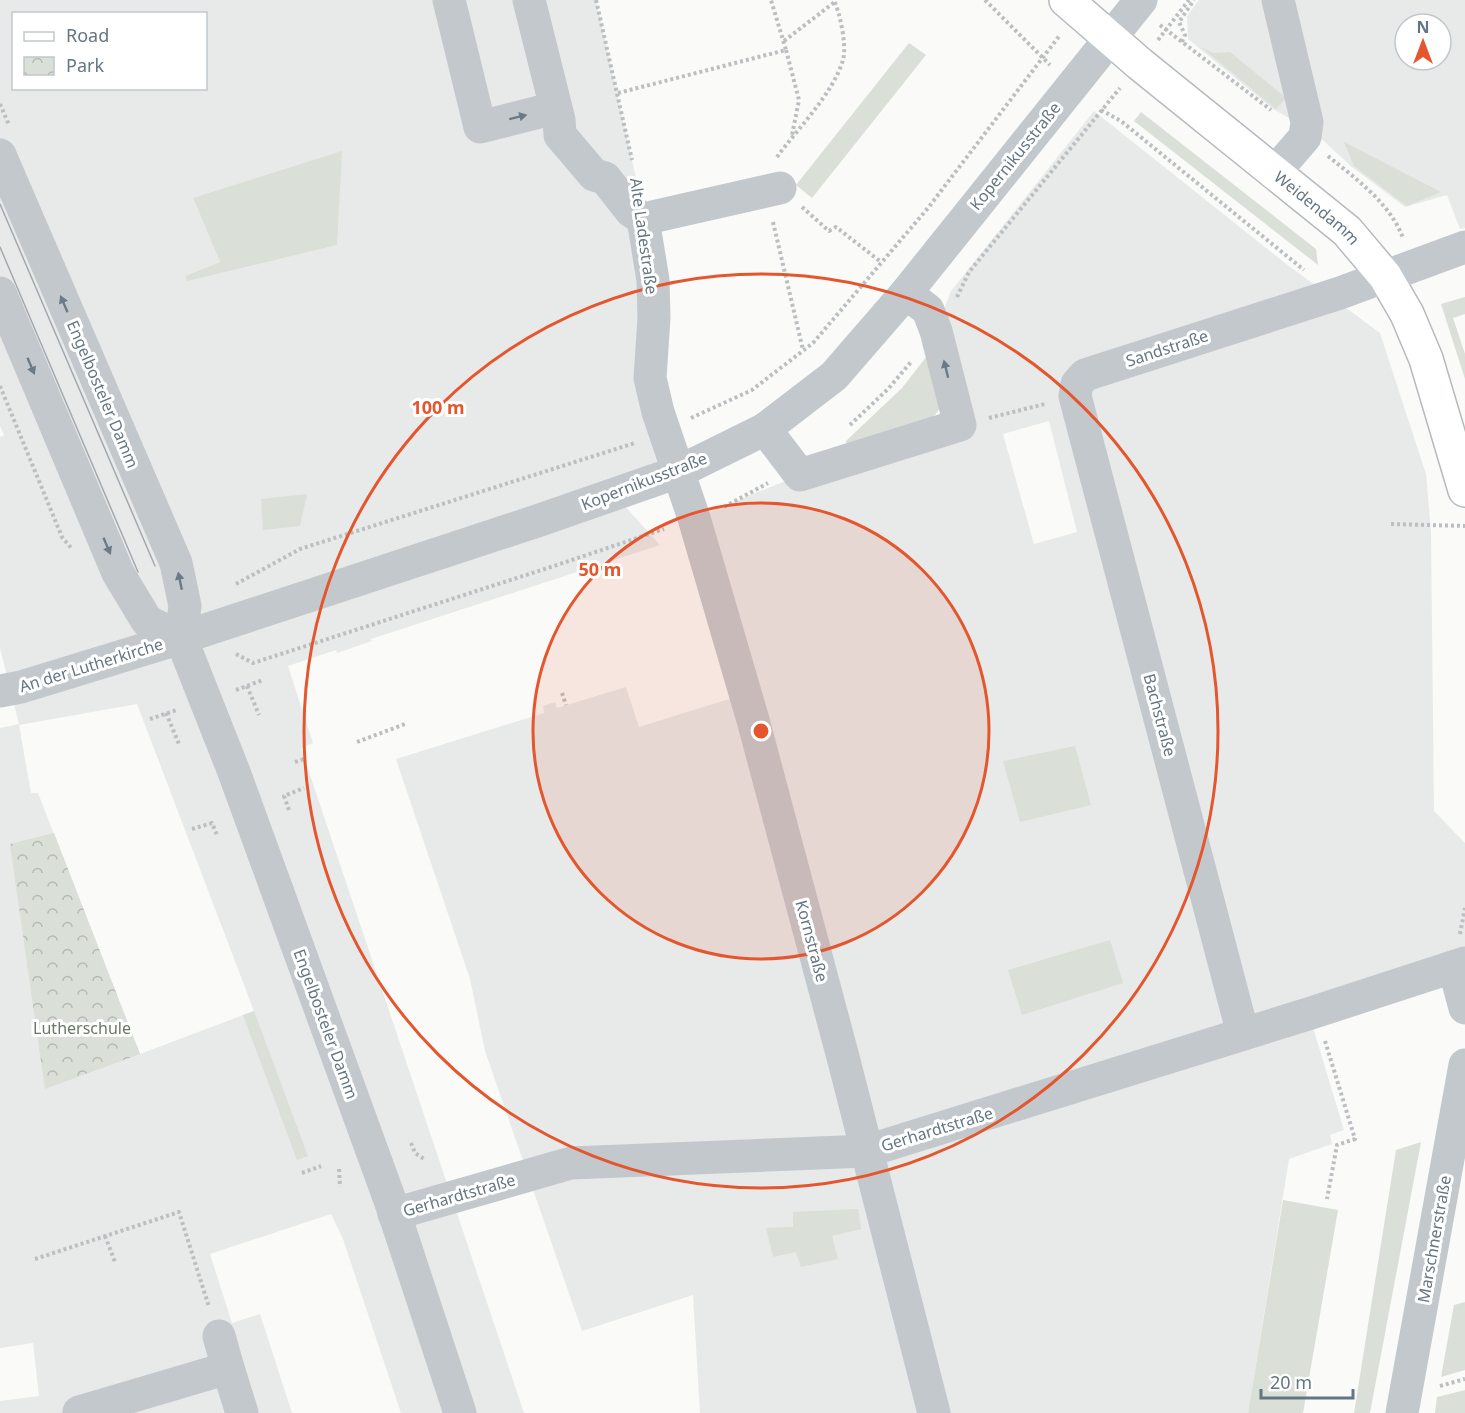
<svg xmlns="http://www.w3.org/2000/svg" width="1465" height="1413" viewBox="0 0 1465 1413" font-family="'Noto Sans',sans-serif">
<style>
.built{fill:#e8e9e9;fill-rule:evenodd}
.grass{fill:#dadfd7}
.park{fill:url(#park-crowns)}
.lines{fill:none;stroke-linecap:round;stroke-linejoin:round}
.major-casing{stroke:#b5babe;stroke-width:36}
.path{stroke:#bbbfc2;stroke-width:4;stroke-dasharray:3 3;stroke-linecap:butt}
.minor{stroke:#c3c8cc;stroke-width:33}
.major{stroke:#fff;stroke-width:33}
.tram{stroke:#a2aab0;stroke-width:1.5}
.oneway{fill:#6a7a87}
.ring{fill:none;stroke:#e4572e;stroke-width:3}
.labels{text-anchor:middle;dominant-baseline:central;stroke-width:6;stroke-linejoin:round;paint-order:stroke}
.street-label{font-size:16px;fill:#657683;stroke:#fff}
.park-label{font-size:16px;fill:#687a64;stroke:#fff}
.centre{fill:#e4572e;stroke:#fff;stroke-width:3}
.ring-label{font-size:18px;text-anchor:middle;font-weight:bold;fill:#e4572e;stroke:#fff;stroke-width:6;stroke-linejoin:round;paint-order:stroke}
</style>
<defs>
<pattern id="park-crowns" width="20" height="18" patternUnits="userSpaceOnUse" patternTransform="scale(1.5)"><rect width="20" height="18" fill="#dadfd7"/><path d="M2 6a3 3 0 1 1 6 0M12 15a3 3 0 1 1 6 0" fill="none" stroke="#b4b9b4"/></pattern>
</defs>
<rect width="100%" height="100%" fill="#fafaf8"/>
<g class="built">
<path d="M0 0H596L641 200 678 472 614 494 660 545 371 639 372 641 337 653 336 650 288 666 313 743 301 748 524 1413H401L343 1239 331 1214 210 1254 232 1323 260 1314 292 1413H0V1401L39 1396 33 1343 0 1348V728L19 724 0 648V437L4 435 0 426ZM14 14H206V88H14ZM193 198 337 245 187 280 185 276 220 262ZM137 704 254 1011 140 1054 38 793H31L19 725Z"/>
<path d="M1199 0H1465V228L1460 229 1447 195 1405 207 1352 167 1315 133 1273 109 1188 39 1187 16ZM1405 24H1441V60H1405Z"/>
<path d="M1094 111 1285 263 1380 333 1426 474 1431 531 1434 811 1465 843V963L1309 1014 1344 1130 1330 1135 1332 1144 1289 1159 1248 1413H700L693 1295 582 1331 485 1051 470 979 396 759 544 713 543 706 555 702 557 708 626 687 639 727 745 694 694 518 800 475 960 425 936 331 951 291ZM1049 421 1077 532 1034 544 1003 434Z"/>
</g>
<g class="grass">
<polygon points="909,43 926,55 812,198 796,185"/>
<polygon points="1201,47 1213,53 1230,52 1286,98 1276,109"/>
<polygon points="1141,112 1316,249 1318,265 1134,121"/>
<polygon points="1344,142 1441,192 1407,206 1354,166"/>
<polygon points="342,151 337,245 187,281 185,276 220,262 193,198"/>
<polygon points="1465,297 1465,314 1453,318 1465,354 1465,379 1441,304"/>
<polygon points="927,356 940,408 935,415 928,420 847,445 846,441 902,388"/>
<polygon points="307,494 300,526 263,530 261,499"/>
<polygon points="1075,746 1091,805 1020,822 1003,761"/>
<polygon points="1110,940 1123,983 1022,1015 1008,970"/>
<polygon points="254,1011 308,1156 297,1160 243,1015"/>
<polygon points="1421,1142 1370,1413 1354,1413 1396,1150"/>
<polygon points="1283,1200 1338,1210 1303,1413 1248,1413"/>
<polygon points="858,1209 861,1229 832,1236 838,1259 801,1267 796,1252 773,1257 766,1228 793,1227 793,1212"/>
<polygon points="1465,1302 1465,1370 1441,1377 1454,1305"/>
<polygon points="1465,1390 1465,1413 1435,1413 1437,1397"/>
</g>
<polygon class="park" points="54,833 140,1054 45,1089 10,844"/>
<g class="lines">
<defs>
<g id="major">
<path id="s1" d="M1066 0 1140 64 1347 231 1385 276 1407 314 1426 359 1465 490"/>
</g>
</defs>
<use href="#major" class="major-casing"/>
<g class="path">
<polyline points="596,0 632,160"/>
<polyline points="985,0 1050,65"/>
<polyline points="1160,25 1271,110"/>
<polyline points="1158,40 1189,0"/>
<polyline points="784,41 836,1"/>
<polyline points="1182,42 1185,35 1179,22 1194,0"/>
<polyline points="786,50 799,100 792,135"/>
<polyline points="618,93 786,50 771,0"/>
<polyline points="0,104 9,125"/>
<polyline points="1101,110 1121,121 1304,270"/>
<path d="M1328 156C1356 179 1390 203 1403 238"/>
<path d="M777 157C798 128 833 94 843 60 847 45 840 14 834 0"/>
<polyline points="802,207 829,231 836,227 881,262"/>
<polyline points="773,222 803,350"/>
<polyline points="957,297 969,272 1120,88"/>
<polyline points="0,386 62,537 72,549"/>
<polyline points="691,418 752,390 813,343 928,208 1060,35"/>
<polyline points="989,418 1045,404"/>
<polyline points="850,425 888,389 911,362"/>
<polyline points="724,507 768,483"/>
<polyline points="1391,524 1465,526"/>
<polyline points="236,584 300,549 635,443"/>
<polyline points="236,654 253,663 554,566 664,529"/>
<polyline points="247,686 259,715"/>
<polyline points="236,690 263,680"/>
<polyline points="562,693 566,705"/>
<polyline points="166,713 179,744"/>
<polyline points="150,719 177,710"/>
<polyline points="357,742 405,724"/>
<polyline points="295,762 304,759"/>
<polyline points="289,810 284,796 304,788"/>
<polyline points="192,829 212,823 217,835"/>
<polyline points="1460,934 1465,908"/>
<polyline points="1325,1041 1355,1139 1337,1145 1327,1199"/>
<polyline points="411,1143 415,1153 424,1159"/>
<polyline points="339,1169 340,1187"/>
<polyline points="302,1173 321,1166"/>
<polyline points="105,1236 115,1262"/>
<polyline points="35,1259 179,1212 209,1307"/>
<polyline points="1440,1386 1465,1379"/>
</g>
<g class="minor">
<polyline points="449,0 480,127 555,108"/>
<polyline points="529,0 559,120 560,135 594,175 605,178 631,211 643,219 780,188"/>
<polyline points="0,155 176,563 185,606 181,638 234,772 391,1203 460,1413"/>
<polyline points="1274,173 1305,137 1307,122 1278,0"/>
<polyline points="643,219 653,280 654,318 650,378 658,412 694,518 753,720 844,1061 934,1413"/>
<polyline points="0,293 118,573 147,621 181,638"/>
<polyline points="765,429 800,475 960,425 936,331 928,310 906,293"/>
<polyline points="0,691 21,687 181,638 540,520 678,472 765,429 834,376 906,293 1141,0"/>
<polyline points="1454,967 1465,1008"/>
<polyline points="1243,1034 1075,396 1077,384 1085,375 1340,293 1465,247"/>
<polyline points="394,1214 571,1163 867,1151 1308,1014 1465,963"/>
<polyline points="219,1336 228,1368"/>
<polyline points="79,1412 228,1368 242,1413"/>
<polyline points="1402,1413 1465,1065"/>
</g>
<use href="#major" class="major"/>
<g class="tram">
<polyline points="0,204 155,566"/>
<polyline points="0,247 138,572"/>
</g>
</g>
<defs><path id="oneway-solid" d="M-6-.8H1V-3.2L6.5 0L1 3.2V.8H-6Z" transform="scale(1.5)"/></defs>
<g class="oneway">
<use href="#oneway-solid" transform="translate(518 117) rotate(-14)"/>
<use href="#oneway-solid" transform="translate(64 304) rotate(-113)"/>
<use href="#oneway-solid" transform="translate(31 366) rotate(67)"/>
<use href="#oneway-solid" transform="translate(946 369) rotate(-104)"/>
<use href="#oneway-solid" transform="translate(107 546) rotate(67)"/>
<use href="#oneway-solid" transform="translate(180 581) rotate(-102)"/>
</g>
<circle cx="761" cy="731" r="228" fill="#e4572e" fill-opacity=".12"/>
<g class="ring">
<circle cx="761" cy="731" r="228"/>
<circle cx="761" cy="731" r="457"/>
</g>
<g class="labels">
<g class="street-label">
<text transform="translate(1015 156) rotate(-51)">Kopernikusstraße</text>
<text stroke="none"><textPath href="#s1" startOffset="326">Weidendamm</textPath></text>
<text transform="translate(644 236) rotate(82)">Alte Ladestraße</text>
<text transform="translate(1167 348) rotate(-18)">Sandstraße</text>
<text transform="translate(103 394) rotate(67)">Engelbosteler Damm</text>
<text transform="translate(644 481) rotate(-21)">Kopernikusstraße</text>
<text transform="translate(91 665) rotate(-17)">An der Lutherkirche</text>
<text transform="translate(1160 715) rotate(75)">Bachstraße</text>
<text transform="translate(812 941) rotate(75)">Kornstraße</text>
<text transform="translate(326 1024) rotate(70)">Engelbosteler Damm</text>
<text transform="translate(937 1129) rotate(-17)">Gerhardtstraße</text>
<text transform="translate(459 1195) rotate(-16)">Gerhardtstraße</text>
<text transform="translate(1434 1239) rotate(-80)">Marschnerstraße</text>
</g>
<g class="park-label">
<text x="82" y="1028">Lutherschule</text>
</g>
</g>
<circle cx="761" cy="731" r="9" class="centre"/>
<g class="ring-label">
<text x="438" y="414">100 m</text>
<text x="600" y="576">50 m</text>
</g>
<rect x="12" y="12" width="195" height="78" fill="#ffffff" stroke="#c1c8cd" stroke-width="1.5"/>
<rect x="24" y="32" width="30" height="9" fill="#ffffff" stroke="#c1c8cd" stroke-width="1.5"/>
<text x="66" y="42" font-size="18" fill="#657683">Road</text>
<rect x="24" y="57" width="30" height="18" fill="url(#park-crowns)" stroke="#c1c8cd" stroke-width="1.5"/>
<text x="66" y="72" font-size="18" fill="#657683">Park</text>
<g transform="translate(1423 42)"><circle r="28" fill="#ffffff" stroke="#c1c8cd" stroke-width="1.5"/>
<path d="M0-4.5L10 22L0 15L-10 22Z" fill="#e4572e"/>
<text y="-9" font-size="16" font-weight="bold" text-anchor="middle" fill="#657683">N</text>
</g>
<path d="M1261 1389v9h92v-9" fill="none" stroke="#657683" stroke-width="3"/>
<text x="1270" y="1389" font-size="18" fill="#657683" stroke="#ffffff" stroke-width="4.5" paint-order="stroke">20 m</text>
</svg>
